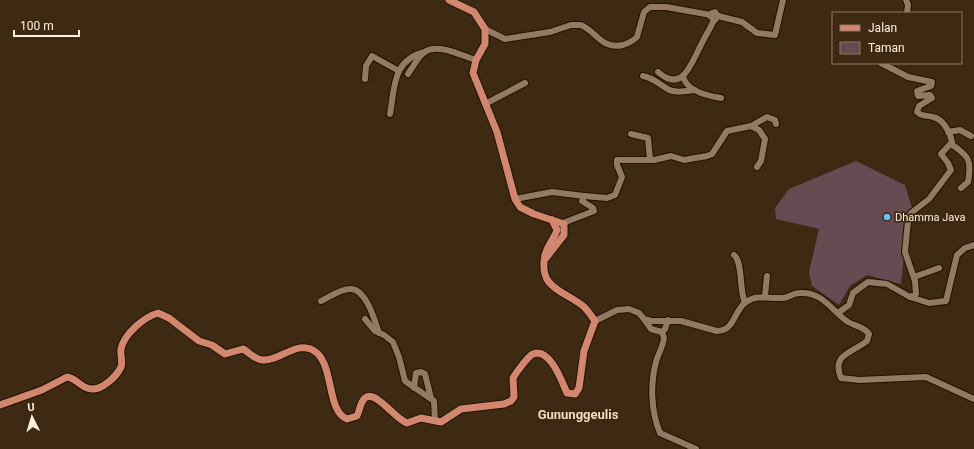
<svg xmlns="http://www.w3.org/2000/svg" width="974" height="449" viewBox="0 0 974 449" font-family="Roboto,sans-serif">
<style>
.green{fill:#664b52}
.lines{fill:none;stroke-linecap:round;stroke-linejoin:round}
.minor-casing{stroke:#241100;stroke-width:8}
.major-casing{stroke:#241100;stroke-width:9}
.minor{stroke:#937a62;stroke-width:6}
.major{stroke:#d1866e;stroke-width:7}
.poi-dot{fill:#6cc3f2;stroke:#3e2913;stroke-width:1.5}
.labels{text-anchor:middle;dominant-baseline:central;stroke-width:3.5;stroke-linejoin:round;paint-order:stroke}
.poi-label{font-size:11px;fill:#fef0e2;stroke:#3e2913;text-anchor:start}
.quarter-label{font-size:13px;font-weight:bold;fill:#f5dabf;stroke:#3e2913}
</style>
<rect width="100%" height="100%" fill="#3e2913"/>
<polygon class="green" points="856,161 905,185 912,208 906,236 901,284 867,275 850,286 839,305 812,286 809,272 819,229 776,219 775,208 789,189"/>
<g class="lines">
<defs>
<g id="minor">
<polyline points="906,0 908,5 907,13"/>
<polyline points="718,16 715,20 710,16 712,13 715,12 718,16 742,22 757,33 775,35 783,0"/>
<path d="M485 29 505 39 550 32 571 25H581C597 32 602 50 623 45 629 43 633 41 637 37L644 12 650 7H666L711 15"/>
<path d="M658 72C682 93 690 66 700 47 704 38 710 29 714 20"/>
<path d="M408 74C413 67 419 55 426 51 441 44 462 56 476 60"/>
<path d="M643 76C653 78 658 83 666 88 674 94 686 91 695 90"/>
<path d="M683 76C686 91 708 96 721 98"/>
<polyline points="365,79 366,66 372,56 399,71"/>
<polyline points="485,104 525,83"/>
<path d="M390 114C395 87 392 60 425 52"/>
<polyline points="751,126 759,130 765,139 761,161 757,167"/>
<polyline points="948,132 960,130 971,136"/>
<polyline points="631,134 648,138 650,159"/>
<path d="M951 144C969 156 972 160 968 182L961 188"/>
<polyline points="515,199 552,192 584,196"/>
<polyline points="563,223 594,211 593,208 582,201 584,196 607,198 615,195 622,177 617,165 617,160 654,160 671,156 684,160 707,156 712,154 727,131 751,126 767,117 775,120 776,124"/>
<path d="M734 255C743 262 739 290 745 303"/>
<polyline points="914,277 939,268"/>
<polyline points="765,296 767,276"/>
<polyline points="910,297 929,303 946,301 957,255 965,248 974,245"/>
<path d="M321 301C330 297 340 289 350 289 366 288 375 321 379 333"/>
<path d="M838 313 849 305 853 293 868 282 887 284 910 297 916 294 915 281 905 252 908 221 911 213 929 199 951 170 948 163 941 154 952 142C950 132 943 119 933 117 927 115 922 117 917 112L919 106 932 98 930 95 918 96 917 91 931 86 932 82 908 77 881 63"/>
<polyline points="365,319 375,331 384,335 393,342 399,357 405,381 434,401 435,420"/>
<polyline points="644,319 651,329 662,332 665,329 668,320"/>
<path d="M595 321 617 310 629 309 639 313 644 319 651 321H681L717 331C736 330 733 311 746 302 758 294 769 299 782 298 788 298 793 293 800 293 823 292 831 310 848 322 855 326 865 327 869 334L867 341C852 353 831 354 841 378L859 380 926 377 974 399"/>
<path d="M662 332 664 338C663 347 658 354 656 362 650 385 651 411 660 433L696 449"/>
<polyline points="414,388 416,373 421,372 425,374 431,398"/>
</g>
<g id="major">
<polyline points="449,0 474,12 485,29 485,44 476,60 473,73 497,132 515,199 520,207 534,214 564,224 564,235 546,258"/>
<path d="M0 405 42 390 67 377C77 378 81 389 92 389 102 390 117 376 121 367 123 362 120 355 121 349 124 334 144 317 158 313L169 318 199 341 212 345 225 354 243 349C249 352 254 359 262 360 280 362 299 337 317 353 334 369 327 411 347 419L357 416C360 410 360 402 365 398 375 389 396 420 407 423L421 418 441 422 461 409 504 404 511 401 514 397 513 378C516 373 528 356 533 354 550 347 562 382 567 393L575 394 579 388 584 351 595 321C591 316 588 310 583 306 563 290 538 289 545 255 547 246 554 239 557 230L552 220"/>
</g>
</defs>
<use href="#minor" class="minor-casing"/>
<use href="#major" class="major-casing"/>
<use href="#minor" class="minor"/>
<use href="#major" class="major"/>
</g>
<circle class="poi-dot" cx="887" cy="217" r="4"/>
<g class="labels">
<g class="poi-label">
<text x="895" y="217">Dhamma Java</text>
</g>
<g class="quarter-label">
<text x="578" y="414">Gununggeulis</text>
</g>
</g>
<rect x="832" y="12" width="130" height="52" fill="#3e2913" stroke="#8b7966"/>
<rect x="840" y="25" width="20" height="6" fill="#d1866e" stroke="#8b7966"/>
<text x="868" y="32" font-size="12" fill="#fef0e2">Jalan</text>
<rect x="840" y="42" width="20" height="12" fill="#664b52" stroke="#8b7966"/>
<text x="868" y="52" font-size="12" fill="#fef0e2">Taman</text>
<g transform="translate(32 417) rotate(355)" stroke="#3e2913" stroke-width="3" paint-order="stroke">
<path d="M0-3L7 15L0 10L-7 15Z" fill="#fef0e2"/>
<text y="-6" font-size="11" font-weight="bold" text-anchor="middle" fill="#fef0e2">U</text>
</g>
<path d="M14 30v6h65v-6" fill="none" stroke="#fef0e2" stroke-width="2"/>
<text x="20" y="30" font-size="12" fill="#fef0e2" stroke="#3e2913" stroke-width="3" paint-order="stroke">100 m</text>
</svg>
